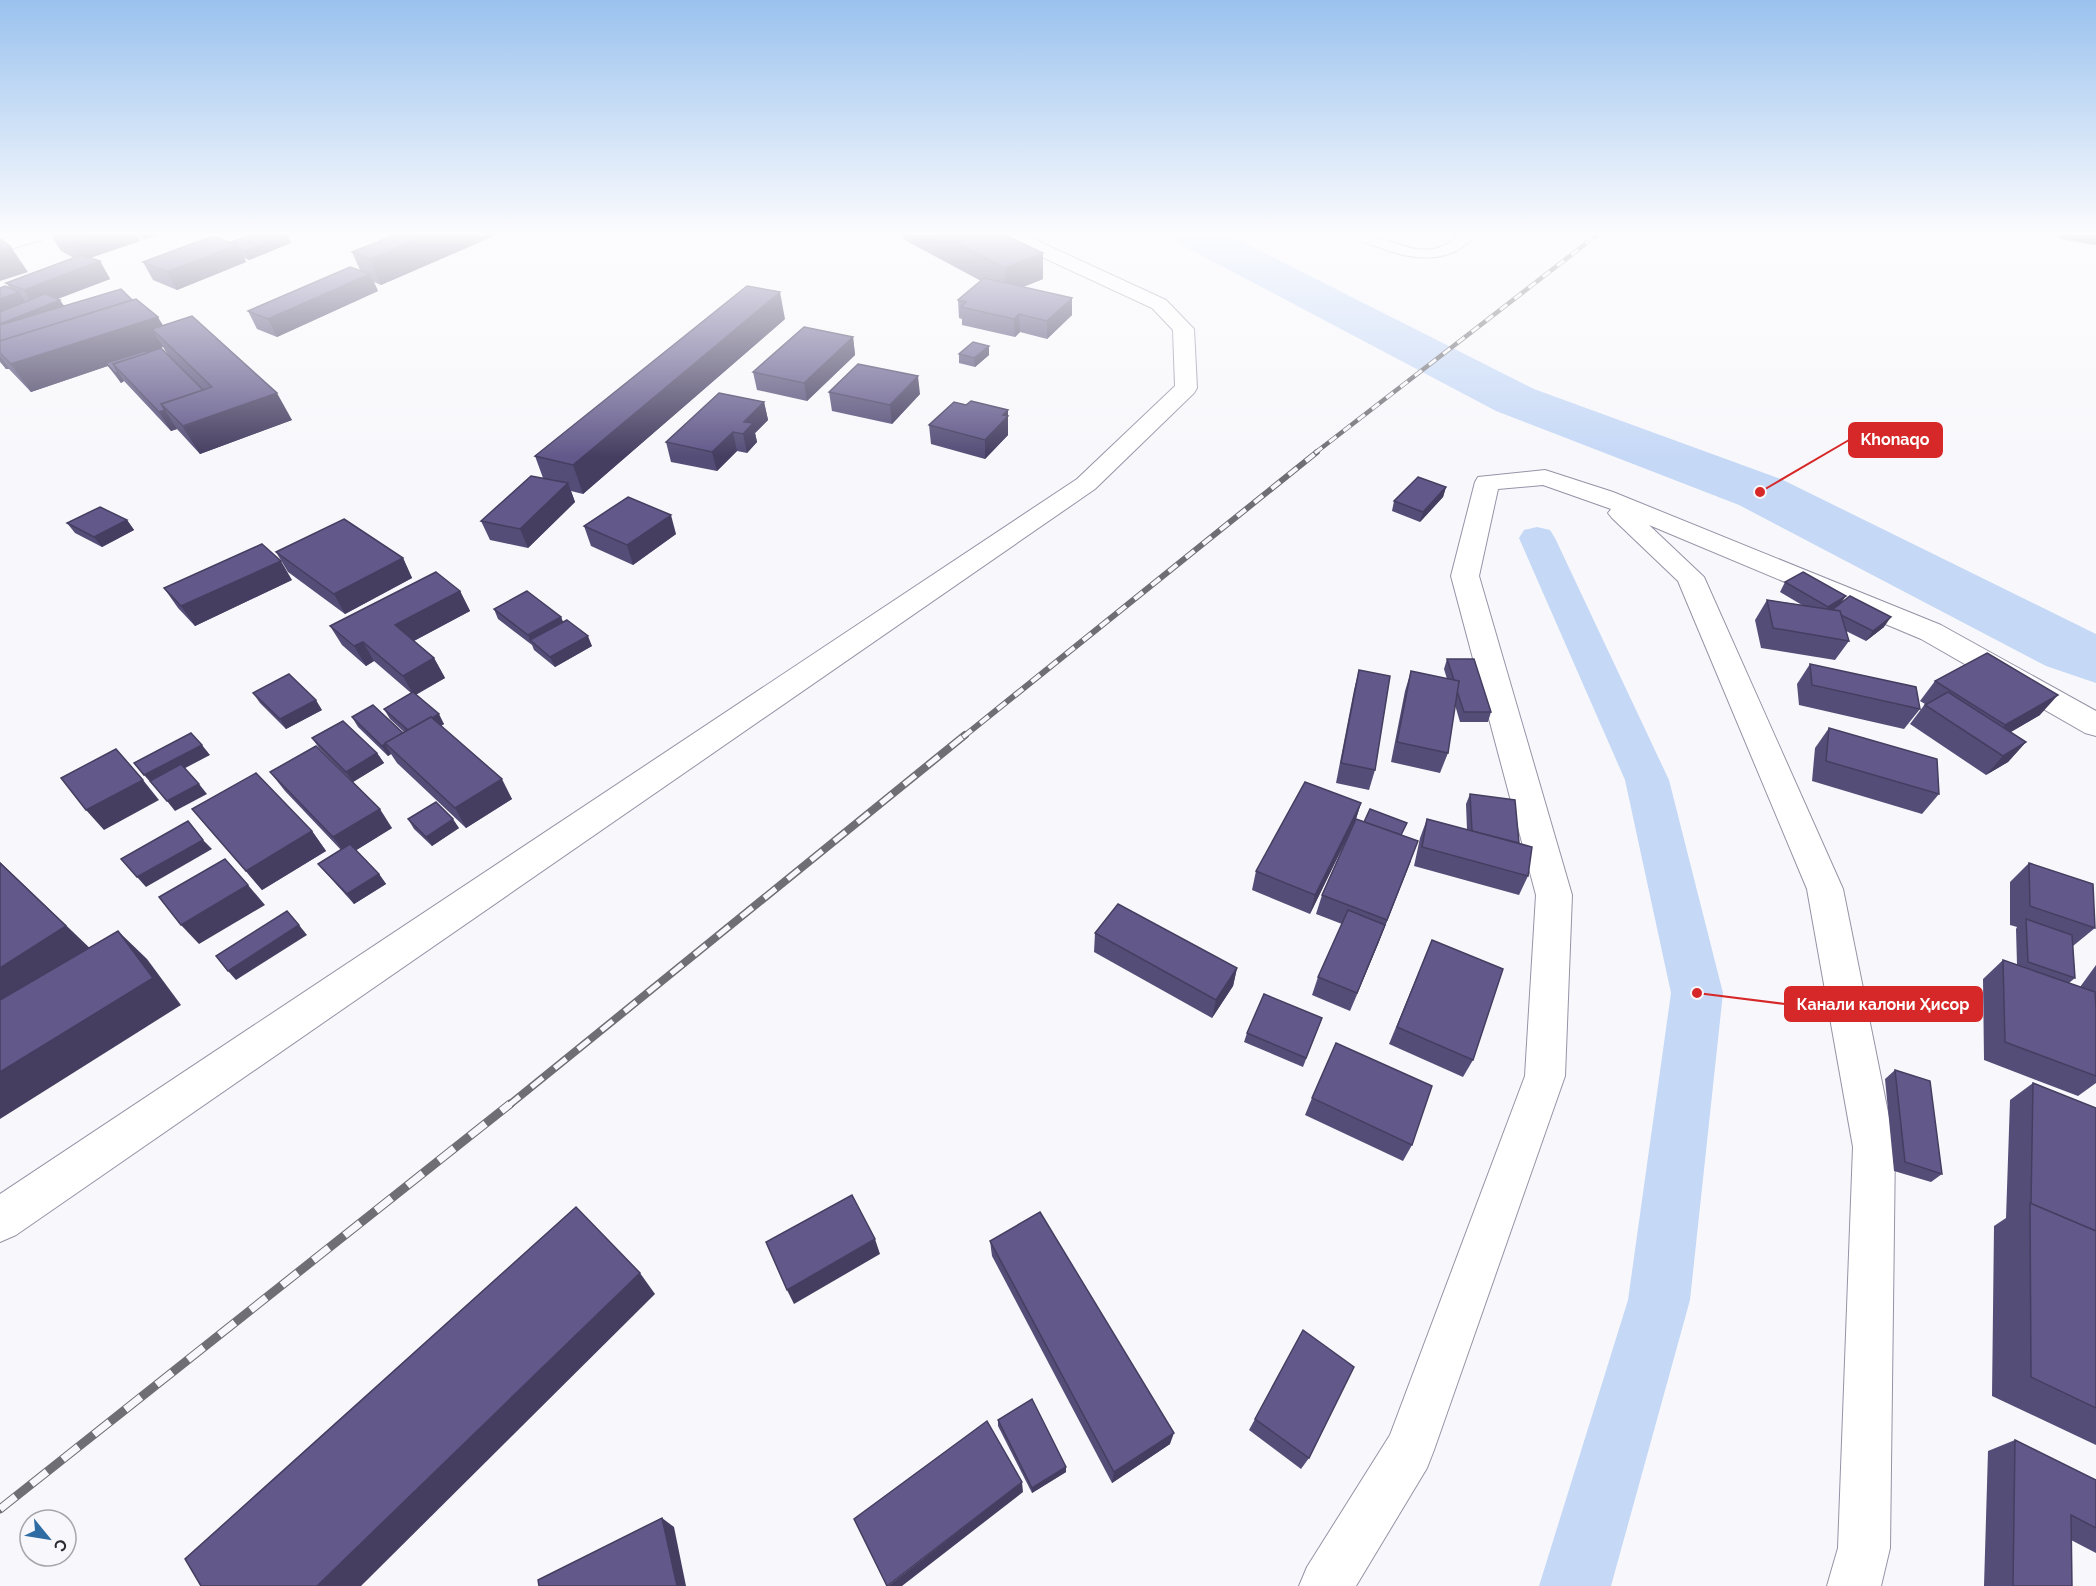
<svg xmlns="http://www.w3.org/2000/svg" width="2096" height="1586" viewBox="0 0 2096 1586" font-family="Raleway,sans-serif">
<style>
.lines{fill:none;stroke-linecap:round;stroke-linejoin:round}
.canal{fill:#c5d8f6;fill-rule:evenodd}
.river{fill:#c5d8f6;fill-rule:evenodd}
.service-casing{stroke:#9593a6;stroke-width:2}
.minor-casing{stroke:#9593a6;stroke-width:2}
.tertiary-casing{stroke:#9593a6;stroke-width:2}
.service{fill:#fff;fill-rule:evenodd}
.minor{fill:#fff;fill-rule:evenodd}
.tertiary{fill:#fff;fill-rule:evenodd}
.rail-far3-casing{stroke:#6f6e74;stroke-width:4.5}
.rail-far2-casing{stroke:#6f6e74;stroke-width:6}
.rail-far1-casing{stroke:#6f6e74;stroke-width:8}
.rail-casing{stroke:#6f6e74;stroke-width:9}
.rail-far3{stroke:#f8f8fc;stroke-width:3;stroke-dasharray:9;stroke-linecap:butt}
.rail-far2{stroke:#f8f8fc;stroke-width:4;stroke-dasharray:11;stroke-linecap:butt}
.rail-far1{stroke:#f8f8fc;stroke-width:5;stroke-dasharray:15;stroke-linecap:butt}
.rail{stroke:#f8f8fc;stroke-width:7;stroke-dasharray:20;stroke-linecap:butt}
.wall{fill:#544d77;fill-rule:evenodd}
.shaded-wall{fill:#453e61}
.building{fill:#62598a;stroke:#453e61;stroke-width:1.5}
.leader{fill:none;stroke:#d62828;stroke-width:2}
.callout-dot{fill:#d62828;stroke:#f8f8fc;stroke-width:2}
.callout{fill:#d62828;stroke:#d62828;stroke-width:2}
.callout-label{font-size:16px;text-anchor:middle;font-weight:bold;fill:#fff}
</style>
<rect width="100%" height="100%" fill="#f8f8fc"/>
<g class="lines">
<polygon class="canal" points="1537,527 1550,530 1555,538 1669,780 1723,993 1690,1300 1611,1586 1539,1586 1628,1300 1671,993 1625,780 1519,538 1524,530"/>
<polygon class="river" points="1174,235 1229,235 1534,389 1781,479 2096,634 2096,683 2046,666 1739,505 1496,411 1180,244"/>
<defs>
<path id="service" d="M1352 235C1394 233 1421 269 1460 235H1475C1450 266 1411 260 1378 247 1369 244 1358 241 1352 235Z"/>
<g id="minor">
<polygon points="1001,235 1025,235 1166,300 1194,329 1197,388 1194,393 1095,489 16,1235 0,1242 0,1194 1077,479 1175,386 1173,330 1152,308 1003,239"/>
<polygon points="1545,470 1613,492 1941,625 2096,711 2096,736 2085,733 1921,639 1649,525 1704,577 1843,889 1895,1147 1890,1548 1881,1586 1827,1586 1838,1548 1853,1147 1807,889 1678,581 1612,518 1608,513 1611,509 1543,485 1498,489 1479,576 1572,895 1565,1076 1434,1450 1427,1468 1356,1586 1299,1586 1307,1567 1390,1435 1525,1076 1536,895 1451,576 1475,482 1478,477"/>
</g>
<polygon id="tertiary" points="18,235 46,235 44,239 0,252 0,240"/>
</defs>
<use href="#service" class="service-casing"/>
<use href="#minor" class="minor-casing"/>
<use href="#tertiary" class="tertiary-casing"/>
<use href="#service" class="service"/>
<use href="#minor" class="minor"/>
<use href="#tertiary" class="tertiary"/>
<defs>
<polyline id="rail-far3" points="1315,453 1597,235"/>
<polyline id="rail-far2" points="963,737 1317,452"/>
<polyline id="rail-far1" points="508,1106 965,735"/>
<polyline id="rail" points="0,1509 510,1104"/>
</defs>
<use href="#rail-far3" class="rail-far3-casing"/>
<use href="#rail-far2" class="rail-far2-casing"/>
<use href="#rail-far1" class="rail-far1-casing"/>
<use href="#rail" class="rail-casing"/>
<use href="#rail-far3" class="rail-far3"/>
<use href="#rail-far2" class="rail-far2"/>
<use href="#rail-far1" class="rail-far1"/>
<use href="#rail" class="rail"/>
</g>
<g class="wall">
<path d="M51 235H158L145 239 137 235 140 241 90 258 100 261 110 279 58 299 64 306 132 300 163 326 292 420 200 454 177 429 171 431 124 381 121 383 108 366 31 392 9 369H6L0 362V288L9 287 6 283 74 258 61 251ZM163 347 168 355 147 353Z"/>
<polygon points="395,235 496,235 381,285 374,282 378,291 277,337 257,329 248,311 360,270 352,252"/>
<polygon points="902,235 1005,235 1043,253 1043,279 1023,287 1072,315 1047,339 1020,332 1015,337 962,325 962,319 959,318 958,300 981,281 903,239"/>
<polygon points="2058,235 2096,235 2096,245 2060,239"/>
<polygon points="231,242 291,243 249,260 244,258 246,262 177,290 153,280 143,262"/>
<polygon points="785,319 583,494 571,491 575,502 528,548 490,540 481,521 543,478 535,456"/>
<polygon points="853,337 855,355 807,401 757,390 753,372"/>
<polygon points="959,354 989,355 975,367 959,363"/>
<polygon points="829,392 920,394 892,424 832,411"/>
<polygon points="764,402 768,420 755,433 757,442 747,453 737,451 717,471 671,462 666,442"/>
<polygon points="966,405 1008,410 1008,435 985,459 931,444 929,425"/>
<polygon points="1446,487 1443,497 1420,522 1392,511 1394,501"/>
<polygon points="127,520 134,530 102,547 75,533 67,523"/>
<polygon points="584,526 676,534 633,565 591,546"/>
<polygon points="276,552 403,558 412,578 345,614 288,572"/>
<polygon points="292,580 195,626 178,608 164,588"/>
<polygon points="1785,582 1842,602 1884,627 1866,641 1846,631 1849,641 1835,660 1761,648 1755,620 1767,600 1802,605 1780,592"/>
<polygon points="460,591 470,611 414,641 434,658 445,678 416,694 444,724 441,726 512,799 466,828 397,763 391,754 388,756 358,727 352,717 403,733 404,732 390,719 384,709 411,693 374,661 366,666 342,645 330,626"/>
<polygon points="494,609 561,617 563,622 592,646 555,667 534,650 532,645 498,619"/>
<polygon points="1447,659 1491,712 1488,722 1460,722 1455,705 1448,753 1440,773 1391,762 1405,691 1411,671 1447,679 1444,669"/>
<polygon points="1810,664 1920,709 1904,729 1799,705 1797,684"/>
<polygon points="1359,670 1375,770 1369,790 1336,783 1354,690"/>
<polygon points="1935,681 2040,715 2011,732 2026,742 2008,762 1986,775 1910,724 1925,704 1920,701"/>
<polygon points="253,693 322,710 286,729 260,703"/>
<polygon points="1829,728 1939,794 1922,814 1812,781 1815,748"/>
<polygon points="312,738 377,753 384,763 353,782 319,748"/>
<polygon points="270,772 392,828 356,850 379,874 386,884 354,904 326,873 318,864 341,850 285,791"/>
<polygon points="1470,794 1519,843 1528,876 1519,895 1414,866 1420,838 1427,819 1467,830 1466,804"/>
<polygon points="1361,803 1356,819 1402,836 1411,861 1378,944 1350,1011 1312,995 1318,977 1342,924 1316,914 1322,895 1348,836 1310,914 1252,890 1256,871"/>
<polygon points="192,809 312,831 326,851 262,890"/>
<polygon points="408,819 459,828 432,846 414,829"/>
<polygon points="2029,863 2095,928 2073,946 2075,978 2069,983 2080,987 2096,965 2096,1083 2078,1096 1984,1060 1983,979 2003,960 2017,965 2016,929 2017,927 2010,925 2010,882"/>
<polygon points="1095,933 1237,968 1233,986 1212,1018 1094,952"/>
<polygon points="1432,940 1473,1060 1463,1077 1389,1044"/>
<polygon points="1322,1018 1303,1067 1244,1042 1247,1033"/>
<polygon points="1895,1070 1942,1174 1931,1182 1894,1171 1885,1079"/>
<polygon points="2033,1083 2096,1108 2096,1445 1992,1396 1994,1226 2006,1218 2010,1100"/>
<polygon points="1312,1098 1412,1145 1403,1161 1305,1115"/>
<polygon points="990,1241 1170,1444 1112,1483 992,1256"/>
<polygon points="1255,1419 1309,1458 1301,1469 1249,1430"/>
<polygon points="998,1420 1066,1472 1032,1493 998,1426"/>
<polygon points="2015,1440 2096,1480 2096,1553 2071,1540 2072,1586 1984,1586 1988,1451"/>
</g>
<g class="shaded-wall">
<polygon points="97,235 137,235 140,241 81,261 70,244"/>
<polygon points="143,235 158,235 145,239"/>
<polygon points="287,235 291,243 249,260 245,251"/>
<polygon points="428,235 496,235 381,285 370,259"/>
<polygon points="237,245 246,262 177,290 167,272"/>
<polygon points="11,247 28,272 0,281 0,250"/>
<polygon points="1043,253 1043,279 1005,294 1005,268"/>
<polygon points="100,261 110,279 35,307 24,290"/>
<polygon points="370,274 378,291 277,337 268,319"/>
<polygon points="19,292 31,310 0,322 0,299"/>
<polygon points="780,292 785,319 583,494 573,465"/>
<polygon points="1072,298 1072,315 1047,339 1047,321"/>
<polygon points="60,300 66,309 6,333 0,324"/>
<polygon points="1019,314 1020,332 1015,337 1014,319"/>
<polygon points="158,317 174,344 152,329 163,347 31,392 11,364"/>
<polygon points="853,337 855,355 807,401 804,383"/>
<polygon points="989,346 989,355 975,367 974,358"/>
<polygon points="0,356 9,369 6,369 0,360"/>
<polygon points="118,372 124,381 121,383 115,373"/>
<polygon points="918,376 920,394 892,424 890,405"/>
<polygon points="277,393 292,420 200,454 183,427"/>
<polygon points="764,402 768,420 755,433 757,442 747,453 743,434 744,422"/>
<polygon points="165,410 177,429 171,431 159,412"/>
<polygon points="1008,410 1008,435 985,459 985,440"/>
<polygon points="733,432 737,451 717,471 712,452"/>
<polygon points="568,483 575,502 528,548 520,529"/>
<polygon points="1446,487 1443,497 1420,522 1423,512"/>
<polygon points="671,515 676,534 633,565 627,545"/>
<polygon points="127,520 134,530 102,547 94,537"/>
<polygon points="403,558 412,578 345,614 334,594"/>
<polygon points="281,561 292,580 195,626 181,606"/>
<polygon points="460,591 470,611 406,645 395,625"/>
<polygon points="1846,596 1839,606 1822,617 1828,607"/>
<polygon points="561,617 565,627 530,640 532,645 528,635"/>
<polygon points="1891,617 1884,627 1866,641 1873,631"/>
<polygon points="588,636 592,646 555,667 550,657"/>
<polygon points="363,642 374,661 366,666 354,646"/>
<polygon points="434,658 445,678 414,696 403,676"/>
<polygon points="2058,695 2040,715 1988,745 2005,725"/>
<polygon points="316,700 322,710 286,729 280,719"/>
<polygon points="439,714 444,724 414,741 409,731"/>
<polygon points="2026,742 2008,762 1986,775 2003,756"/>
<polygon points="385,744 391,754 388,756 382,746"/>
<polygon points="202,745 210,755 153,785 144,775"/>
<polygon points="377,753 384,763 353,782 346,772"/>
<polygon points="502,779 512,799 466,828 455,808"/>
<polygon points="143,780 159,800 104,830 86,810"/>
<polygon points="199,784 207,794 175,811 167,801"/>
<polygon points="1361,803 1355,822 1310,914 1315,895"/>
<polygon points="380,809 392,828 347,856 333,837"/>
<polygon points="453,819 459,828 432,846 426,837"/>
<polygon points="312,831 326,851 262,890 246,871"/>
<polygon points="203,840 212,849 146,887 137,877"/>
<polygon points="1418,841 1378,944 1350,1011 1381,934"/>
<polygon points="0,862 96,954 0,1017"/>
<polygon points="379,874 386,884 354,904 347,894"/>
<polygon points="248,885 265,905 199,944 181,925"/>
<polygon points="299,925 307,935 236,980 228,971"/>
<polygon points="118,931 147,959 181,1005 0,1119 0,1072"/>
<polygon points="1237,968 1233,986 1212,1018 1216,1000"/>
<polygon points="875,1239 880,1254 794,1304 787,1290"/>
<polygon points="640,1273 655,1294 361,1586 317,1586"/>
<polygon points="1174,1433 1170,1444 1112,1483 1114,1472"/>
<polygon points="1066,1467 1066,1472 1032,1493 1032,1488"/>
<polygon points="1022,1482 1023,1492 902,1586 888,1586"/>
<polygon points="662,1518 674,1527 686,1586 677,1586"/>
</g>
<g class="building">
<polygon points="52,235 97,235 70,244"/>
<polygon points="251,235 286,235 245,251 239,249 237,245 231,242"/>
<polygon points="395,235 428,235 370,259 352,252"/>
<polygon points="941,235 1005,235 1043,253 1005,268"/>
<polygon points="213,236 237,245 167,272 143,262"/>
<polygon points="0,239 11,247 0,250"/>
<polygon points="81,255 100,261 24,290 6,283"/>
<polygon points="350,267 370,274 268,319 248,311"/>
<polygon points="984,278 1072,298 1047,321 1019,314 1014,319 961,307 966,302 958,300"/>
<polygon points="5,286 19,292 0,299 0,288"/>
<polygon points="747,286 780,292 573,465 535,456"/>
<polygon points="121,289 132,300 0,341 0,325"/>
<polygon points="45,294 60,300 0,324 0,312"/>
<polygon points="136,299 158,317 11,364 0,353 0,341"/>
<polygon points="192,316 277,393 183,426 161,404 212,387 152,329"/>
<polygon points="804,327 853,337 804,383 753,372"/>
<polygon points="973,342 989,346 974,358 959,354"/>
<polygon points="161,348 203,390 161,404 165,410 159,412 113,364"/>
<polygon points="145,351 147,353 113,364 118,372 115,373 106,363"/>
<polygon points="858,364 918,376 890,405 829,392"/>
<polygon points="719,393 764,402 744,422 753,423 743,434 733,432 712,452 666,442"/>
<polygon points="971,401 1008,410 1003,415 1008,416 985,440 929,425 954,402 966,405"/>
<polygon points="531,476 568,483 520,529 481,521"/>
<polygon points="1418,477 1446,487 1423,512 1394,501"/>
<polygon points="628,497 671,515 627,545 584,526"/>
<polygon points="100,507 127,520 94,537 67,523"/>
<polygon points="344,519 403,558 334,594 276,552"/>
<polygon points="262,544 281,561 181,606 164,588"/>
<polygon points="436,572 460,591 395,625 434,658 403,676 363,642 354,646 330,626"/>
<polygon points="1803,572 1846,596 1828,607 1785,582"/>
<polygon points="527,591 561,617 528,635 494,609"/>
<polygon points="1850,596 1891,617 1873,631 1841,615 1840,611 1832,610"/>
<polygon points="1767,600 1840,611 1849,641 1773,628"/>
<polygon points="567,620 588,636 550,657 530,640"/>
<polygon points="1987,653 2058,695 2005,725 1935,681"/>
<polygon points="1447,659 1474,659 1491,712 1464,712 1457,691 1459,681 1454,680"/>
<polygon points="1810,664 1916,687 1920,709 1812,685"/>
<polygon points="1359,670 1390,676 1375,770 1341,763"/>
<polygon points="1411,671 1459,681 1448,753 1397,742"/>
<polygon points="289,674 316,700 280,719 253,693"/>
<polygon points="413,692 439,714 432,718 431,717 408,730 384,709"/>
<polygon points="1948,692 2026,742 2003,756 1925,705"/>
<polygon points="373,705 403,733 382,746 352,717"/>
<polygon points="431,717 502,779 455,808 385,743"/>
<polygon points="343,721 377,753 346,772 312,738"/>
<polygon points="1829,728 1937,759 1939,794 1826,761"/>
<polygon points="191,733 202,745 144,775 134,763"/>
<polygon points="316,746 380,809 333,837 270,772"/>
<polygon points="116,749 143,780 86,810 61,778"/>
<polygon points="181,764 199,784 167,801 150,781"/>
<polygon points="256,773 312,831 246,871 192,809"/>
<polygon points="1305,782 1361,803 1315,895 1256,871"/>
<polygon points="1470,794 1515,800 1519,843 1472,831"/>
<polygon points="436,802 453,819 426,837 408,819"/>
<polygon points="1370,809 1407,823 1401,835 1364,822"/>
<polygon points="1356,819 1418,841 1387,920 1322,895"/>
<polygon points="1427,819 1532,847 1528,876 1422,847"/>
<polygon points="188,821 203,840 137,877 121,859"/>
<polygon points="350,844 379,874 347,894 318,864"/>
<polygon points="225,859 248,885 181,925 159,897"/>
<polygon points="0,863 66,926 0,968"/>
<polygon points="2029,863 2093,884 2095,928 2030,906"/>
<polygon points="1118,904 1237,968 1216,1000 1095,933"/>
<polygon points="1348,910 1385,925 1357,993 1318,977"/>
<polygon points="287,911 299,925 228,971 216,956"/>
<polygon points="2026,919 2072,935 2075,978 2028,962"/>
<polygon points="118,931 153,978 0,1072 0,1000"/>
<polygon points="1432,940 1503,969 1473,1060 1397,1027"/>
<polygon points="2003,960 2095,992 2096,1008 2096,1076 2005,1042"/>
<polygon points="1264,994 1322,1018 1306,1058 1247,1033"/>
<polygon points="1336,1043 1432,1086 1412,1145 1312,1098"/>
<polygon points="1895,1070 1930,1081 1942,1174 1905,1162"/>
<polygon points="2033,1083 2096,1108 2096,1231 2031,1204"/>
<polygon points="852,1195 875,1239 787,1290 766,1242"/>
<polygon points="2030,1203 2096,1231 2096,1408 2031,1377"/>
<polygon points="576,1207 640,1273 317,1586 201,1586 185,1559"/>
<polygon points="1040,1212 1174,1433 1114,1472 990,1241"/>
<polygon points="1303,1330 1354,1367 1309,1458 1255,1419"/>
<polygon points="1032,1399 1066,1467 1032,1488 998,1420"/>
<polygon points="987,1421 1022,1482 887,1586 854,1519"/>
<polygon points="2015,1440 2096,1480 2096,1528 2071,1515 2072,1586 2013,1586"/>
<polygon points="662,1518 677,1586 539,1586 538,1580"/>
</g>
<linearGradient id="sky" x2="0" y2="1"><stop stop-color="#9ac2ee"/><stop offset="0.51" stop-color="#fcfcfe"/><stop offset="1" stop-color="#fcfcfe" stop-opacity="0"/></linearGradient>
<rect width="2096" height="457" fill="url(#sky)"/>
<path class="leader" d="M1760 492L1849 440M1697 993L1785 1004"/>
<g class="callout-dot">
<circle cx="1760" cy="492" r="6"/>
<circle cx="1697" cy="993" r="6"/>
</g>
<g class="callout">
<rect x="1849" y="423" width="93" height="34" rx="6"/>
<rect x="1785" y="987" width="197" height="34" rx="6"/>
</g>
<g class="callout-label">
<text x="1895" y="445">Khonaqo</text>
<text x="1883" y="1010">Канали калони Ҳисор</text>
</g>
<g transform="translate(48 1538) rotate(120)"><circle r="28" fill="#f8f8fc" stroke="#a6a6ab" stroke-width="1.5"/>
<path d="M0-4.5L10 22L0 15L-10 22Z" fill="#2e6ca3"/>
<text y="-9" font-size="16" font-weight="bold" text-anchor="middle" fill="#2b2a31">С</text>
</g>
</svg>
